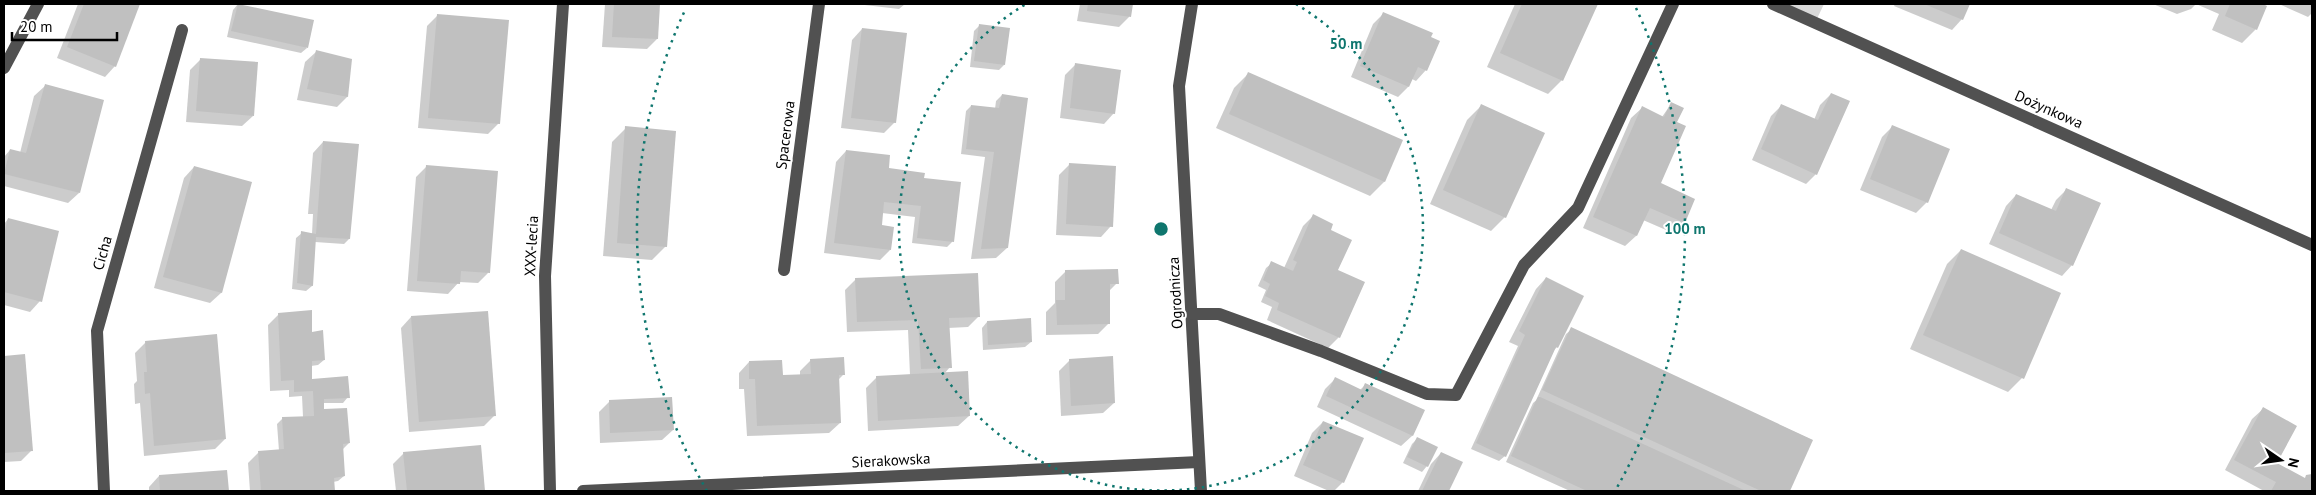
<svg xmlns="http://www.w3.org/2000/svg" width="2316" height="495" viewBox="0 0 2316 495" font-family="'PT Sans',sans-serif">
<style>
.green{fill:#d8d8d8}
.shadow{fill:#0003}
.building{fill:#c0c0c0}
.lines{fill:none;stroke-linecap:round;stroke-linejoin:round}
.minor{stroke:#515151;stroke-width:12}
.ring{fill:none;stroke:#0f766e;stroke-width:2.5;stroke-dasharray:2.5 5}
.labels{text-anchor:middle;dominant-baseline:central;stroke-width:4;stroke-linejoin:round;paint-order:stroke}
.street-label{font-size:15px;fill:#000;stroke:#fff}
.centre{fill:#0f766e;stroke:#fff;stroke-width:2.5}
.ring-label{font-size:15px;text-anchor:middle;font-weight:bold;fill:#0f766e;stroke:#fff;stroke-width:4;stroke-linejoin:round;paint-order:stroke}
</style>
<rect width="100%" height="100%" fill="#fff"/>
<polygon class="green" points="1773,4 1824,4 1815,23"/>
<g class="shadow">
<polygon points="78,4 139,4 115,66 105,77 57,58"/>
<polygon points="238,4 307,48 301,53 227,37 233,10"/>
<polygon points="605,4 659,4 657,39 647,49 602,47"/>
<polygon points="856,4 905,4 899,9"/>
<polygon points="1080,4 1131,4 1129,17 1119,27 1077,21"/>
<polygon points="1515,4 1596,4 1562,80 1548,94 1487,67"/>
<polygon points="1895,4 1969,4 1962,19 1952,30 1894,6"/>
<polygon points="2153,4 2262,4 2256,29 2242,43 2212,30 2219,14 2196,4 2191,9 2177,14"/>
<polygon points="2279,4 2312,4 2312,13 2308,17"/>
<polygon points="1384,13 1426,70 1416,81 1412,79 1408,87 1398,97 1351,77 1373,24"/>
<polygon points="438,15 499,123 488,134 418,128 427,26"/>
<polygon points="980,25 1004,65 999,70 970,67 974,31"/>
<polygon points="862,29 895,122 884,133 841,128 852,40"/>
<polygon points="316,52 351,60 347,97 337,107 297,100 305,62"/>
<polygon points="201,59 253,116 242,126 186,122 190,70"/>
<polygon points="1075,65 1114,113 1104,124 1060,118 1065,75"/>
<polygon points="1248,74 1401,141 1384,182 1370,196 1216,128 1234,88"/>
<polygon points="45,86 79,193 68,203 4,186 4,157 10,150 20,153 34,96"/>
<polygon points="1831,94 1816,174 1806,184 1752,160 1771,116 1782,105 1814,120 1820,105"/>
<polygon points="1002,95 1007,248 996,258 971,259 985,157 961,154 966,111 971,106 995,109 996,101"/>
<polygon points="1671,104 1659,183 1684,222 1673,233 1643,220 1636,236 1625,246 1583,228 1631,118 1642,108 1662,117"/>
<polygon points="1481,106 1505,217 1491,231 1430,204 1467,120"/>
<polygon points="1892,127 1927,202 1916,213 1860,190 1882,137"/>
<polygon points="626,128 666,246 652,260 603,256 612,142"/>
<polygon points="323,142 349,239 344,244 315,242 312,286 306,291 292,289 296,238 302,233 312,234 313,214 308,214 313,153"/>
<polygon points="846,151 887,169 923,179 960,183 952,242 947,247 912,243 915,217 882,213 880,226 890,250 880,260 824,253 836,162"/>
<polygon points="1069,165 1111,226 1101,237 1056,235 1059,175"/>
<polygon points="427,166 488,273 478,283 459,282 448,294 407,291 416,177"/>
<polygon points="194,167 251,183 221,293 210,303 154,288 184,178"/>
<polygon points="2067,189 2072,265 2062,276 1989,244 2006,206 2016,195 2051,210 2056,200"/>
<polygon points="1313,216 1329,231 1337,270 1339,337 1328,348 1267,320 1272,307 1261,302 1266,290 1258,286 1266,268 1272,263 1284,268 1303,226"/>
<polygon points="8,219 40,301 30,312 4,305 4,224"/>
<polygon points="1961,250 2022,378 2008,392 1910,349 1947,264"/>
<polygon points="1066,271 1117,283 1108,292 1109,323 1098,334 1046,335 1046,312 1055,303 1055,282"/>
<polygon points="1546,278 1557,347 1553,351 1505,456 1499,461 1471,449 1518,346 1509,342 1536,289"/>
<polygon points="856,279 979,316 968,327 948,328 950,367 944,374 969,416 958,426 868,431 866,388 877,377 910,375 908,330 847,332 845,290"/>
<polygon points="279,314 311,335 324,360 318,365 311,366 309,380 348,397 343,403 323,403 323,410 349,443 342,450 344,476 338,481 333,482 334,491 250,491 248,463 258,453 279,451 277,424 283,418 303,417 302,396 289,397 289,390 270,391 268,325"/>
<polygon points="411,317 495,415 484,426 409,432 401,328"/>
<polygon points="987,322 1031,342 1025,347 983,350 982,328"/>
<polygon points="1572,329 1812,440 1788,491 1570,491 1506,462 1533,403 1540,397 1538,396 1566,334"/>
<polygon points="146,342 225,439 215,449 144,456 140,403 135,404 134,384 137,381 135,353"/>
<polygon points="24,356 32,450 21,461 4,462 4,357"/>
<polygon points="811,360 843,375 838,380 840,423 829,433 747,436 744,389 739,389 739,373 749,362 782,376 800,376 800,371"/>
<polygon points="1070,360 1114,403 1103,413 1061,416 1059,371"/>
<polygon points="1335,379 1360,390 1366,384 1423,411 1412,436 1401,446 1317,407 1325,389"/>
<polygon points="610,401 673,430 662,440 600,443 599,412"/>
<polygon points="2263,409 2275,464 2304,479 2312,475 2312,491 2264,491 2225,470 2252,419"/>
<polygon points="1323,422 1343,482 1334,491 1329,491 1294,476 1312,433"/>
<polygon points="1417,439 1427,466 1422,472 1403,463 1412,444"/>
<polygon points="480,446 484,491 396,491 393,464 404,453"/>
<polygon points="1441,453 1461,463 1448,491 1418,491 1431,464"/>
<polygon points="226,471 228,491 149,491 149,487 159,476"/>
</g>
<g class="building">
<polygon points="84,4 140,4 116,67 67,47"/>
<polygon points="238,4 314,20 308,48 231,31"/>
<polygon points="614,4 660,4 658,39 612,37"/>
<polygon points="1088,4 1133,4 1131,17 1087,11"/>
<polygon points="1522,4 1598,4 1563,81 1500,53"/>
<polygon points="1924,4 1970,4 1963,20"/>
<polygon points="2230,4 2263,4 2267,6 2257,30 2225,16"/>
<polygon points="1383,12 1433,33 1431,37 1440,41 1427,71 1418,67 1409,87 1360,66"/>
<polygon points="437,14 509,20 500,124 428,118"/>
<polygon points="979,24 1010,28 1005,65 974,61"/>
<polygon points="862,28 907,33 896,123 851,118"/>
<polygon points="316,50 352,59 348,97 307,89"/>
<polygon points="200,58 258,62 254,116 196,111"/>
<polygon points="1075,63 1121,70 1115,114 1070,108"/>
<polygon points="1248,72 1403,140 1385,182 1229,114"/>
<polygon points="45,84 104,100 80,193 4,174 10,149 26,153"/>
<polygon points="1831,93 1850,101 1817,175 1761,149 1781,104 1818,120"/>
<polygon points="1002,94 1028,98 1023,136 1008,248 981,249 994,152 966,149 971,105 999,108"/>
<polygon points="1671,102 1684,108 1677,122 1686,126 1661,183 1695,199 1685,223 1650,208 1637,236 1593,217 1642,106 1664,117"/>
<polygon points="1481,104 1545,133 1506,218 1443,190"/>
<polygon points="1892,125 1950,149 1928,203 1870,179"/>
<polygon points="625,126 676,131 667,247 617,243"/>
<polygon points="323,141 359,144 350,239 316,237 313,286 297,283 301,231 316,234"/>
<polygon points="846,150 890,155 889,168 925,173 924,178 961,182 954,242 917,238 921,206 884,202 882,225 894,227 891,250 834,243"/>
<polygon points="1069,163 1116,166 1113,227 1066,224"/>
<polygon points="426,165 498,171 490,273 461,271 460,284 417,281"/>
<polygon points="194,166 252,182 222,293 163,277"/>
<polygon points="2066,188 2101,203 2073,266 1999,233 2016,194 2056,211"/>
<polygon points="1313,214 1333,224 1331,230 1352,240 1338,270 1365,282 1340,338 1277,310 1279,303 1265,296 1270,284 1263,280 1271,261 1293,271 1297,262 1293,260"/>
<polygon points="8,218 59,231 42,302 4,292 4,234"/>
<polygon points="1961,249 2061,293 2024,379 1923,335"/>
<polygon points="1118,269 1119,284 1110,284 1110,324 1057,325 1056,300 1065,300 1065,270"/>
<polygon points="978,273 980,317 949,318 952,368 921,369 918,320 857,322 855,278"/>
<polygon points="1546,277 1584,296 1558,348 1556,347 1506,457 1476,443 1525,335 1519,331"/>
<polygon points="312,310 312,332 323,330 325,360 312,361 312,379 348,376 350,398 324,399 324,409 347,408 350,443 343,444 345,476 334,478 335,491 261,491 258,451 284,449 282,417 314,416 313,391 294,392 294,380 281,381 278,313"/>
<polygon points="488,311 496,416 419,422 411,316"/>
<polygon points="1031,318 1032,342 988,345 987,321"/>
<polygon points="1571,327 1813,440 1790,491 1761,491 1542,390"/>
<polygon points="217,334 226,439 154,446 150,393 145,394 144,372 147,372 145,341"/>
<polygon points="25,354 33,451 4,453 4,356"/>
<polygon points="1113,356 1115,403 1071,406 1069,359"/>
<polygon points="844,357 845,375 839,375 841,423 757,426 755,379 749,379 749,361 782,360 783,375 811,374 810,359"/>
<polygon points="968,371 970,416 878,421 876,376"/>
<polygon points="1335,377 1362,390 1365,383 1425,410 1413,436 1326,396"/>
<polygon points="1538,396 1746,491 1587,491 1511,456"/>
<polygon points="672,397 674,430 610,433 609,400"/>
<polygon points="2263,407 2297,426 2277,463 2305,478 2306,475 2312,474 2312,491 2271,491 2276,482 2234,460"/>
<polygon points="1323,421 1364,438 1344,483 1303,465"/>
<polygon points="1417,437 1438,447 1428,467 1407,457"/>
<polygon points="481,445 485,491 407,491 403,452"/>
<polygon points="1441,452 1463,462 1449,491 1422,491"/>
<polygon points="227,470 229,491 160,491 159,475"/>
</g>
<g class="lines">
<g class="minor">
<polyline points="1192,4 1179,86 1201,491"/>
<polyline points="1773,4 2312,245"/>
<polyline points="4,68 38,4"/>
<polyline points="784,270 819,4"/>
<polyline points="1193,314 1219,314 1321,351 1427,394 1456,395 1524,265 1578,208 1673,4"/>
<polyline points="104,491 97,331 182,30"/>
<polyline points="550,491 545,276 563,4"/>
<polyline points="583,491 1199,462"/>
</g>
</g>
<g class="ring">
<path d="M1296 4A262 262 0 1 1 1026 4"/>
<path d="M707 491A524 524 0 0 1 686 8M1636 8A524 524 0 0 1 1615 491"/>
</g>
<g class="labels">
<g class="street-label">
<text transform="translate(2049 109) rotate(24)">Dożynkowa</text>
<text transform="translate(785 135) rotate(-83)">Spacerowa</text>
<text transform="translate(531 246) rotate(-87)">XXX-lecia</text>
<text transform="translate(102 253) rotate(-74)">Cicha</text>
<text transform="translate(1175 293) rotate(-93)">Ogrodnicza</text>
<text transform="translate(891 460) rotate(-3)">Sierakowska</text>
</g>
</g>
<circle cx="1161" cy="229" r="8" class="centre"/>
<g class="ring-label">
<text x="1346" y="49">50 m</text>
<text x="1685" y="234">100 m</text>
</g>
<rect width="2316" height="495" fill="none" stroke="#000000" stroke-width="10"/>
<g transform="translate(2281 460) rotate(103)" stroke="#ffffff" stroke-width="4" paint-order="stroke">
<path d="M0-4L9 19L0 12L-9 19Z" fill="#000000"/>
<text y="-8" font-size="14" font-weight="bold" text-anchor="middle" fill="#000000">N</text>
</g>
<path d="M12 32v8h105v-8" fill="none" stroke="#000000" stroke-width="2.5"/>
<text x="20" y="32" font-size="15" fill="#000000" stroke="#ffffff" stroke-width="4" paint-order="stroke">20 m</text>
</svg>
